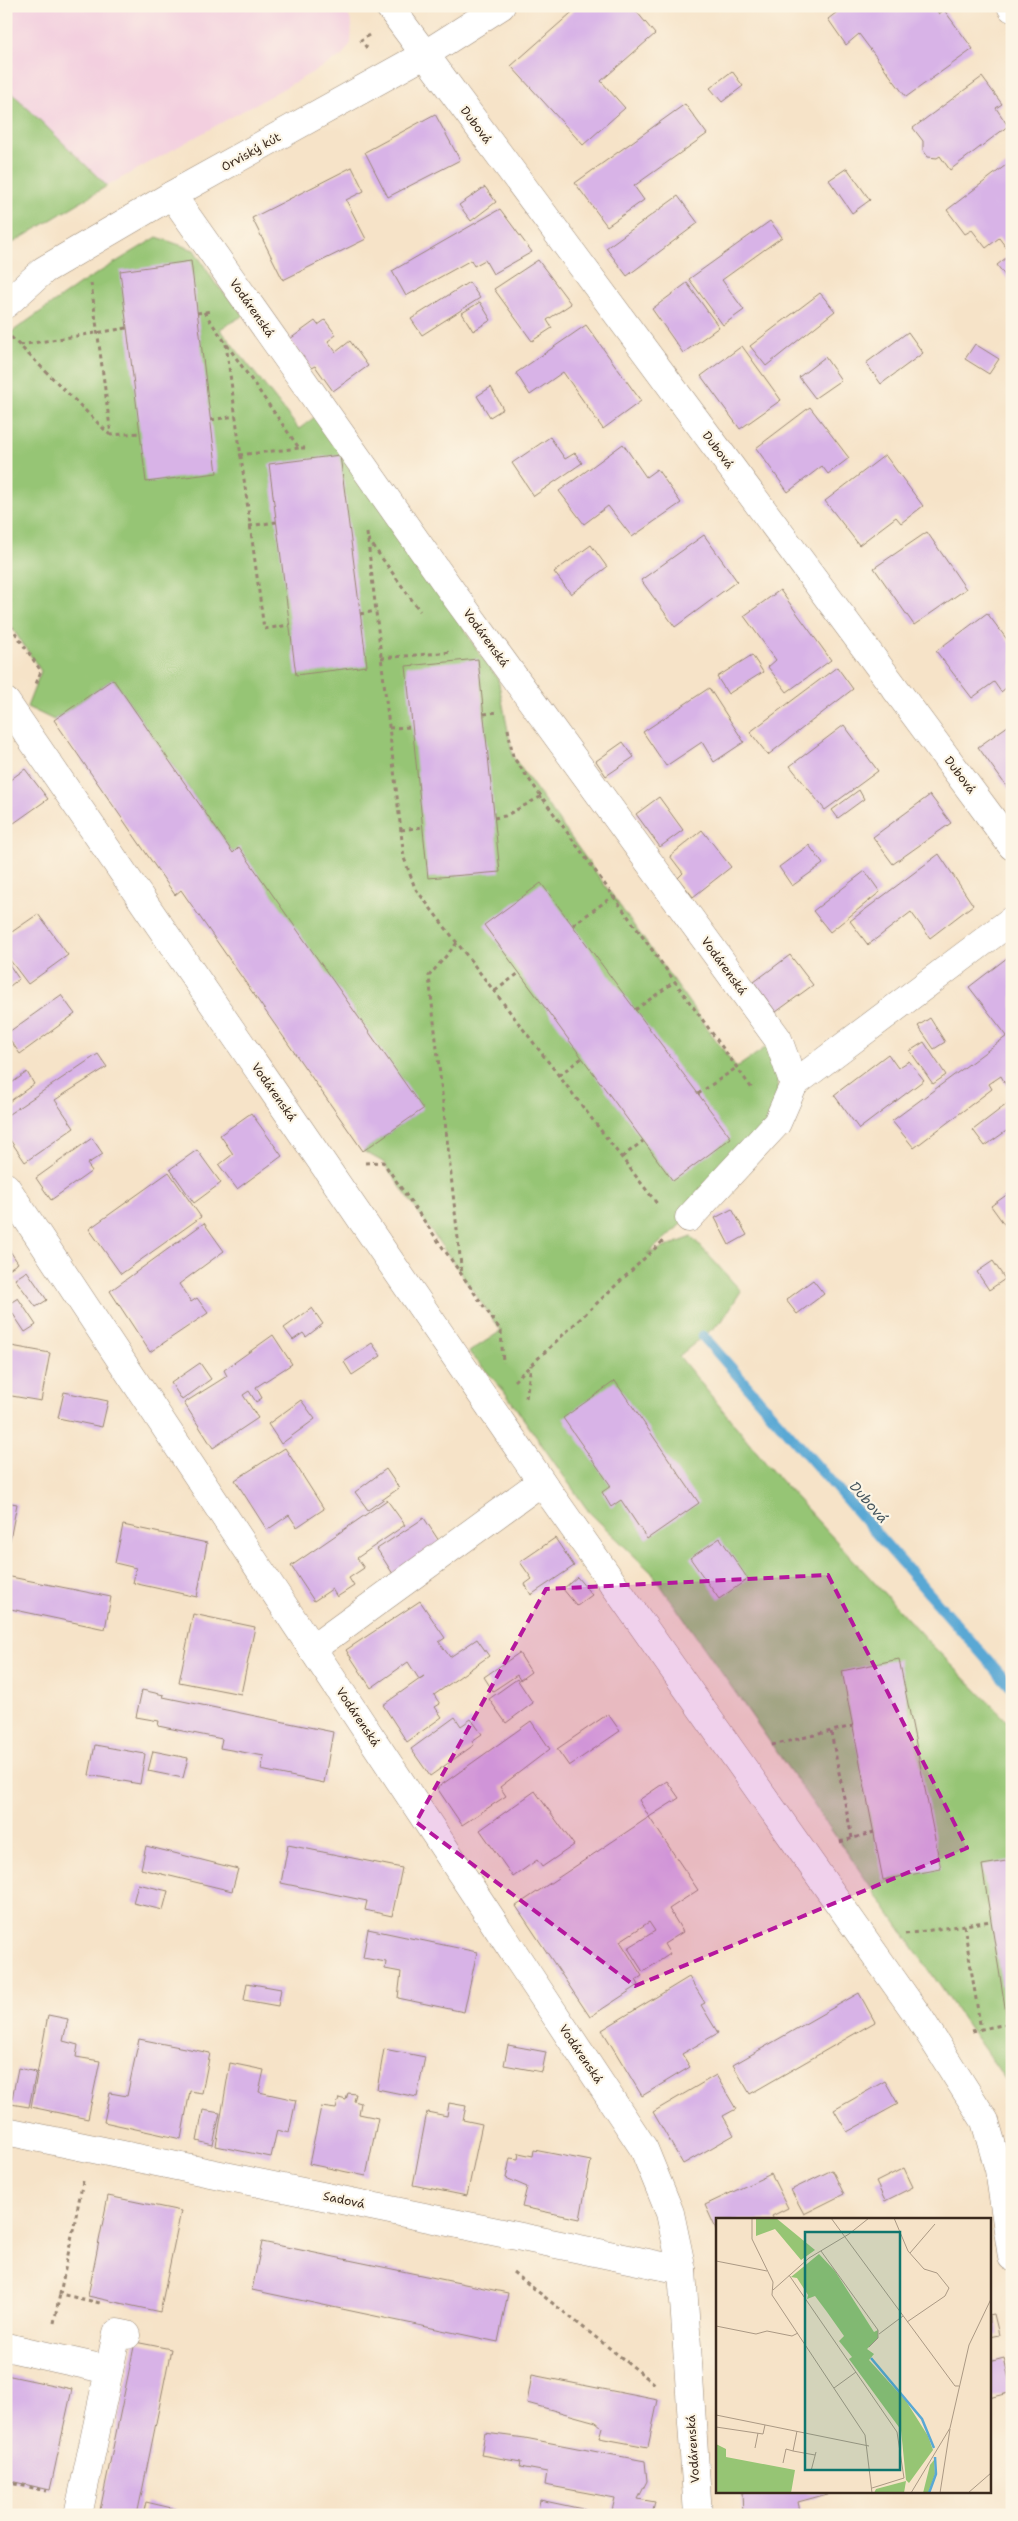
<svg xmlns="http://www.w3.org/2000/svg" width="1018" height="2521" viewBox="0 0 1018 2521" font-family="'Shantell Sans',sans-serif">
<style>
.built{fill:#f3cfdf}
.green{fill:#96c574;stroke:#687849}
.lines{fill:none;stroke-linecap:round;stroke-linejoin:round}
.stream{stroke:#5aa8d4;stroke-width:11}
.building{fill:#d8b3e7}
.street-casing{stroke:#988673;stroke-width:29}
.path{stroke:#988673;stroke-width:3;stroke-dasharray:4 4;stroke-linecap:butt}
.street{stroke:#fff;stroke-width:28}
.marked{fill:#b5179e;fill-opacity:0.2;stroke:#b5179e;stroke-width:4;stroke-dasharray:10 6;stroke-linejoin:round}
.labels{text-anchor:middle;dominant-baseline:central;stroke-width:4.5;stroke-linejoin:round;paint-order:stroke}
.street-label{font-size:12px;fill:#3b2a1e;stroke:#fcf5e5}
.water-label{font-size:14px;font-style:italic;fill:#46565e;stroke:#fcf5e5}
.inset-river{fill:none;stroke:#5aa8d4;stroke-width:2.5}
.inset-road{fill:none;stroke:#ab9984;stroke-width:1}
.view{fill:#0f766e;fill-opacity:0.15;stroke:#0f766e;stroke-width:2.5}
.inset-edge{fill:none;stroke:#3b2a1e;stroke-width:2.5}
</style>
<rect width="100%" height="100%" fill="#fcf5e5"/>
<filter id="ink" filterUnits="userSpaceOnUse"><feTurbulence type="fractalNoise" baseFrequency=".02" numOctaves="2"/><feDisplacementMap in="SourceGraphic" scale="10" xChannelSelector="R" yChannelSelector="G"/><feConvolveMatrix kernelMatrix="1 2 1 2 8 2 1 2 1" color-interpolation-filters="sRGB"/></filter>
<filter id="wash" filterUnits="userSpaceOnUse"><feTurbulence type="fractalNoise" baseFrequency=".0096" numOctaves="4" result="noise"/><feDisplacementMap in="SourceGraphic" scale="20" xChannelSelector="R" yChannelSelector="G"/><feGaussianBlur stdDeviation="1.12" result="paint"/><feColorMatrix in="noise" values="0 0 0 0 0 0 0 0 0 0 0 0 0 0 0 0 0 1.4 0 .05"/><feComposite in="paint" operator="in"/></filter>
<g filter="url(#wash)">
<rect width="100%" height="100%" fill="#f6e3c8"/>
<polygon class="built" points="6,6 344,6 352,23 351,43 342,56 107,186 6,87"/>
<g class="green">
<polygon points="6,87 107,186 6,247"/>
<polygon points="157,237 194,250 215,283 244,315 220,329 299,429 320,413 359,460 477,650 498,679 513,757 736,1068 778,1039 777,1123 677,1228 647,1254 692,1237 741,1291 722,1321 679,1356 773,1472 927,1640 1012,1726 1012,2089 652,1573 589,1512 504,1391 469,1352 501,1331 383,1162 363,1151 422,1109 239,848 233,853 113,679 54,720 27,707 41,671 6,619 6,336 80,284"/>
</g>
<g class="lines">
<polyline class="stream" points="703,1336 1012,1688"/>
</g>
<g id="blocks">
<g class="building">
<polygon points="579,6 632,6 655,34 601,81 625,108 583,145 511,66"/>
<polygon points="845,6 934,6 939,14 944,10 973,49 906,97 859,34 846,45 828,19"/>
<polygon points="732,71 743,86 722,102 710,88"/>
<polygon points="982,77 1002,104 996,108 1008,126 950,170 940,156 937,158 928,157 923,150 923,141 913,128"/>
<polygon points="685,104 707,134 634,186 644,200 607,226 575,183"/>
<polygon points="435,114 460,160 388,197 365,152"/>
<polygon points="1006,165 1012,174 1012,285 997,265 1011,254 999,238 986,248 972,230 965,234 947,210"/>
<polygon points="352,167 364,191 346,200 366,239 283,280 252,218"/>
<polygon points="847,168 870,200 852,213 829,180"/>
<polygon points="485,187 496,202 471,221 459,205"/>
<polygon points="678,196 698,223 627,276 606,248"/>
<polygon points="500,209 532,252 493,274 485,260 474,266 471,260 406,296 392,271"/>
<polygon points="770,221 782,237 722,280 744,310 723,325 689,279"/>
<polygon points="538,260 571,304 547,320 552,328 532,341 494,289"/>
<polygon points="191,261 217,473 146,482 120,271"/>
<polygon points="469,282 480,298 422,335 411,319"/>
<polygon points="687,283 719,327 683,353 652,309"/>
<polygon points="820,293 835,311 766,366 750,346"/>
<polygon points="480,302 491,320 473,331 462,313"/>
<polygon points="325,320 336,335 328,341 336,352 350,341 368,366 333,391 315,366 311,368 290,339 315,321 318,325"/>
<polygon points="586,325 641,401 603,429 563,372 530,395 516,373"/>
<polygon points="908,332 923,353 881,384 866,363"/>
<polygon points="975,344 999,359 989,374 965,359"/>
<polygon points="742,346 781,400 740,429 701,376"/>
<polygon points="825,357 841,380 815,398 799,377"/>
<polygon points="491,387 503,409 490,417 477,396"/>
<polygon points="810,407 849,458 828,474 822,466 788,492 756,448"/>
<polygon points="550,437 565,459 575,453 582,463 534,496 512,463"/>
<polygon points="623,444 646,477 657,469 681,503 632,537 608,506 584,524 559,491"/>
<polygon points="340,455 367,666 296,675 269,464"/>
<polygon points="885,455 923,506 901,523 896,517 859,545 825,501"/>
<polygon points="927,532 966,589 914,625 874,568"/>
<polygon points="704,535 737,581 675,627 641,580"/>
<polygon points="591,545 607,567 571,594 554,572"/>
<polygon points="780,590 831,660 787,692 768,667 776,660 744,616"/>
<polygon points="987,613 1012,646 1012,683 1001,692 994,682 972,698 936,651"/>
<polygon points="752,655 763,672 728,694 717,677"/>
<polygon points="478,659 500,872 428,878 406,666"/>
<polygon points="837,667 853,689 768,755 750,732"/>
<polygon points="113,679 233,853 239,847 423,1109 363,1151 181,890 175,895 54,720"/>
<polygon points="709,688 744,742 714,762 702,742 666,766 643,732"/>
<polygon points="1012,723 1012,794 978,747"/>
<polygon points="844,725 878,771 825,810 790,766"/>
<polygon points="623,742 634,757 606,776 596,761"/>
<polygon points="25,769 48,799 14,823 6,813 6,783"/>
<polygon points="859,790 864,799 838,818 832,810"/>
<polygon points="930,795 951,823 893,864 873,837"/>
<polygon points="659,797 683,830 660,847 636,814"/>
<polygon points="702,830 731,867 693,897 678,878 683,873 670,856"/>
<polygon points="809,845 823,864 792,886 779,867"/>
<polygon points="939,854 973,905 930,938 911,912 868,945 850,921"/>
<polygon points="865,871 880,892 830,932 813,911"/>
<polygon points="541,883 731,1138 673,1181 484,925"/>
<polygon points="38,914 68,955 28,984 6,955 6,936"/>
<polygon points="1012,954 1012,1087 1007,1087 1001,1076 989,1084 992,1089 914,1148 892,1121 1007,1036 969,987"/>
<polygon points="790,955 813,985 776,1012 754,982"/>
<polygon points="6,960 19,979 6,989"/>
<polygon points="61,995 75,1014 20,1054 6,1034"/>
<polygon points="930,1018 945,1042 934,1049 918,1026"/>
<polygon points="924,1042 946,1075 933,1084 910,1051"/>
<polygon points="98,1054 107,1067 55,1100 74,1128 25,1162 6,1134 6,1116"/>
<polygon points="888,1054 898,1068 909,1061 924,1080 859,1129 834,1095"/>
<polygon points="27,1072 34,1084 6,1104 6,1079 9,1085"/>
<polygon points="1007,1104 1012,1111 1012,1127 985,1146 973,1130"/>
<polygon points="251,1113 282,1156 237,1189 219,1165 233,1154 220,1135"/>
<polygon points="92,1138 103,1154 87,1164 92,1171 51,1200 36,1178"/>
<polygon points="197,1150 221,1183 194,1203 170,1169"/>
<polygon points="169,1172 201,1217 121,1274 89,1229"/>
<polygon points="1012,1191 1012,1235 991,1206"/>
<polygon points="732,1209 747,1235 729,1245 715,1218"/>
<polygon points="204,1223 224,1251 179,1284 191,1302 197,1298 208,1313 150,1352 110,1291"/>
<polygon points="6,1245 18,1263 6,1271"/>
<polygon points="993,1261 1005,1279 989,1290 977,1272"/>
<polygon points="27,1271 47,1300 36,1307 15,1279"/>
<polygon points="813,1280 824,1294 797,1314 786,1300"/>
<polygon points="18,1298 36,1325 25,1332 7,1305"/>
<polygon points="312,1308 323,1324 306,1337 303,1333 293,1340 284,1328"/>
<polygon points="273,1335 292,1364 256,1387 262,1398 256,1402 249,1391 243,1395 258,1418 213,1448 184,1403 227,1376 224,1370"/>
<polygon points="372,1343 381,1356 352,1375 344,1362"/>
<polygon points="6,1345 50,1353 41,1401 6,1395"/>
<polygon points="200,1363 211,1379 182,1400 171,1383"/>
<polygon points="615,1381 699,1503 647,1539 621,1500 611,1507 602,1492 611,1486 563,1418"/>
<polygon points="64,1392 108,1401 102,1427 58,1418"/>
<polygon points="301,1400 315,1419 281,1444 268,1424"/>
<polygon points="285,1448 324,1509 297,1527 289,1515 267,1530 235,1480"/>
<polygon points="386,1469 399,1488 368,1510 355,1492"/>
<polygon points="387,1500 405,1525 357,1558 364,1568 349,1578 354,1586 337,1597 332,1589 314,1601 291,1566"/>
<polygon points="6,1502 17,1504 9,1545 6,1544"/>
<polygon points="424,1518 441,1544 393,1574 377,1549"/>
<polygon points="123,1525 207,1543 197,1597 133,1583 136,1568 115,1563"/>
<polygon points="555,1538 574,1566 531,1595 525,1584 532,1579 520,1562"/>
<polygon points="720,1538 748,1579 719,1599 690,1558"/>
<polygon points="6,1576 111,1597 105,1629 6,1608"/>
<polygon points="577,1577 592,1595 577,1606 563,1589"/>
<polygon points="420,1601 445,1638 439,1642 450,1657 477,1639 489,1656 434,1695 440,1704 435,1707 442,1717 407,1742 383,1705 424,1676 419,1679 408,1662 371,1688 346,1650"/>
<polygon points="193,1614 255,1627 241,1694 179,1682"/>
<polygon points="519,1653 531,1672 520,1680 517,1675 493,1691 484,1677"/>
<polygon points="899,1659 941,1869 883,1880 842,1671"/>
<polygon points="517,1679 533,1703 506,1723 489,1699"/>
<polygon points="142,1690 164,1695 163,1697 333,1732 324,1783 261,1770 264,1756 220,1748 222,1739 158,1726 159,1721 136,1717"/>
<polygon points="608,1714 620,1731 569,1766 557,1749"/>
<polygon points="455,1717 461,1726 471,1719 482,1734 472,1741 474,1745 430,1776 411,1749"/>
<polygon points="531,1721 550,1749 500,1787 506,1796 462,1825 437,1788"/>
<polygon points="95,1745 145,1754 140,1784 89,1775"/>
<polygon points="153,1751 188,1758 183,1778 148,1771"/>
<polygon points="667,1781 679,1798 649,1817 639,1800"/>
<polygon points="535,1791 574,1845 542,1867 537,1860 513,1877 480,1830"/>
<polygon points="649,1817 698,1890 669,1909 683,1932 664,1944 670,1954 643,1972 628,1948 655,1931 649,1922 620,1941 642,1976 636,1980 639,1985 590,2017 516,1906"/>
<polygon points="288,1845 402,1868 392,1916 365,1910 367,1901 281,1883"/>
<polygon points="146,1846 238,1869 232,1891 141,1869"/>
<polygon points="1012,1860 1012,2044 1011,2044 982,1865"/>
<polygon points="138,1884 168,1891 163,1910 133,1903"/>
<polygon points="368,1929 477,1952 464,2012 398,1998 401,1972 385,1969 386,1962 363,1958"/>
<polygon points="689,1977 705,2003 701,2005 718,2033 682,2054 690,2067 642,2096 602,2030"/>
<polygon points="247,1983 281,1989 278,2006 244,2000"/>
<polygon points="859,1993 875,2022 750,2094 733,2065"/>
<polygon points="48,2015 68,2019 63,2041 78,2045 76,2057 100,2061 88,2119 31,2107"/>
<polygon points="139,2039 210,2053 202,2093 190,2091 181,2139 104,2122 110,2093 127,2096"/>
<polygon points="508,2045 546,2052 542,2072 504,2065"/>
<polygon points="384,2049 425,2057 417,2097 377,2089"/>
<polygon points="230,2063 264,2070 259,2092 296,2100 289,2133 277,2130 271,2157 216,2146"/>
<polygon points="18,2068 36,2072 29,2107 11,2104"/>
<polygon points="716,2075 736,2109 723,2116 734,2135 683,2164 653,2112"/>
<polygon points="885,2081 898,2104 847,2132 834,2110"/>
<polygon points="348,2093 356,2094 354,2101 361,2103 359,2114 378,2118 366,2176 309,2164 321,2107 336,2109 339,2098 346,2100"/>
<polygon points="449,2103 466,2106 463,2120 482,2124 467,2196 413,2185 427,2112 447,2116"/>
<polygon points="203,2110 220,2113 213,2145 197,2141"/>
<polygon points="534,2150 591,2161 580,2219 522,2207 527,2187 506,2178 510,2158 518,2159 519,2153 533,2156"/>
<polygon points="904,2168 913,2187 885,2201 876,2182"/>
<polygon points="832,2170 844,2194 804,2214 791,2190"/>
<polygon points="771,2174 788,2208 772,2216 774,2220 717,2220 717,2231 705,2205"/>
<polygon points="108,2196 181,2211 160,2312 88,2296"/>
<polygon points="262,2242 508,2293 498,2342 252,2290"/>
<polygon points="994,2314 999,2335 989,2337 989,2315"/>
<polygon points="135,2342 171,2349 143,2487 137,2515 99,2515"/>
<polygon points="1004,2358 1012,2392 989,2398 989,2362"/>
<polygon points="6,2375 72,2389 50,2490 6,2480"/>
<polygon points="532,2375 658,2400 648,2447 599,2438 602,2427 596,2422 527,2403"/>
<polygon points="485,2433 525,2438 645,2461 647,2481 638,2499 655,2502 652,2515 611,2515 615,2498 545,2485 547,2472 520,2467 521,2462 481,2455"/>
<polygon points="742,2492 831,2492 831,2493 798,2502 801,2515 743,2515"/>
<polygon points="540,2500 606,2514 606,2515 537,2515"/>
<polygon points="146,2502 176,2509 175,2515 143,2515"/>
</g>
</g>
</g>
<g filter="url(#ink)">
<use href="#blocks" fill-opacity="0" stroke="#988673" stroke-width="1"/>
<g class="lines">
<defs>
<g id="street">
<polyline points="389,6 1012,846"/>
<polyline points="1011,6 1012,8"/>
<polyline points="172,195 455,596 778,1039 794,1084 777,1123 689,1218"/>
<polyline points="6,304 44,270 172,195 424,55 501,6"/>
<polyline points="6,702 552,1497 919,2017 985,2121 999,2170 1012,2257"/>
<polyline points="794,1084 1012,920"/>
<polyline points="6,1187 644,2149 670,2213 682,2270 698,2515"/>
<polyline points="312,1649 541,1482"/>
<polyline points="6,2131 682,2270"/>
<polyline points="6,2347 109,2370"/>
<polyline points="78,2515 117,2333 127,2335"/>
</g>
</defs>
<use href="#street" class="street-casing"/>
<g class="path">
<polyline points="367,48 361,40 369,35"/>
<polyline points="91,283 111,435 140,433"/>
<polyline points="204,312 299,448 307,448"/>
<polyline points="197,313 212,311"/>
<polyline points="11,337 110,435"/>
<polyline points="226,344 264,629 289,625"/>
<polyline points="20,345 127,328"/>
<polyline points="211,420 235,416"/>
<polyline points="239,455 299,448"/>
<polyline points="249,526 276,522"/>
<polyline points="367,533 404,858 415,888 658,1205"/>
<polyline points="368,539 420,611"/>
<polyline points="360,614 376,611"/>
<polyline points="6,619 41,671 36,684"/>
<polyline points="381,658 453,652"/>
<polyline points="484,714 498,712"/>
<polyline points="389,728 412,727"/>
<polyline points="508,729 513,757 753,1090"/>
<polyline points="494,818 505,816 542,796"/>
<polyline points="401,830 423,827"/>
<polyline points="573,925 613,896"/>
<polyline points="457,943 429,976 462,1275"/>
<polyline points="495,991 519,973"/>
<polyline points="635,1010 674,982"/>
<polyline points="559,1075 582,1058"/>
<polyline points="698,1094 736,1068"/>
<polyline points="622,1157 643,1141"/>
<polyline points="365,1163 383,1162 501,1331 503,1363"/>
<polyline points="514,1381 664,1240"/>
<polyline points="526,1398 531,1365"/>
<polyline points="831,1732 852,1838"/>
<polyline points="772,1745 853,1726"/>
<polyline points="840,1842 874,1832"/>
<polyline points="964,1925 981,2030"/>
<polyline points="905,1934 991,1921"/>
<polyline points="972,2031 1007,2024"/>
<polyline points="83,2181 60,2294 100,2303"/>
<polyline points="513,2272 655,2384"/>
<polyline points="54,2323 60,2294"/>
<polyline points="6,2482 47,2491"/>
</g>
<use href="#street" class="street"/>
</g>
</g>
<path class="marked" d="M828 1575 967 1848 635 1986 416 1822 546 1589Z"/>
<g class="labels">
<g class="street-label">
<text transform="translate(476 125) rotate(53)">Dubová</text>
<text transform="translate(251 152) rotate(-29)">Orviský kút</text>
<text transform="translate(252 308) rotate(55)">Vodárenská</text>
<text transform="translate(718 450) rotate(53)">Dubová</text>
<text transform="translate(486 638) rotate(54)">Vodárenská</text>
<text transform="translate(960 775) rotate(53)">Dubová</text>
<text transform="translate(724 966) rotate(54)">Vodárenská</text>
<text transform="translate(274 1092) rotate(55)">Vodárenská</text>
<text transform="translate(358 1717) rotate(56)">Vodárenská</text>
<text transform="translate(581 2054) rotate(56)">Vodárenská</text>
<text transform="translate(344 2200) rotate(12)">Sadová</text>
<text transform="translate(693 2449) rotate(-94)">Vodárenská</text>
</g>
<g class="water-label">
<text transform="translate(869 1502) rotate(49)">Dubová</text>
</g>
</g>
<g transform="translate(716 2218)">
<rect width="275" height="275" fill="#f6e3c8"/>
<path d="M40 0H60L99 32 85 42 59 11 40 18ZM103 36 119 53 158 114 162 112V120L151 131 158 136 153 142 190 183 212 218 217 232 193 265 190 262 185 212 133 141 136 139 123 123 128 118 111 94 99 78 91 81 92 77 81 60 75 59ZM0 226 10 231V239L79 252 75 275H0ZM218 242 219 256 212 275H207L214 247ZM190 263 188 275H158L160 271Z" fill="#96c574"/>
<path class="inset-river" d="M155 140 206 201 218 230M213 275 220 256 219 239"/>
<path class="inset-road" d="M36 0V21L57 64 56 77 149 217 156 275M115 0 239 168H243M178 0 192 33 208 51 221 55 233 70 229 78 191 104M105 33 162 112V120L153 129M194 35 219 6M0 43 51 53M73 57 181 214 188 260 156 270M57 72 93 40 133 16 153 0M0 108 40 116 51 113 76 118 82 115M163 116 187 98M118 170 140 154M0 197 153 228M0 209 47 216 49 207M81 213 77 233 99 237M39 230 42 215M67 245 70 231 77 233M95 253 100 234M195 275 234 210 253 127 275 81M224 275 234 211M252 275 275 255"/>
<path class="view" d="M89 14H184V252H89Z"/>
<rect width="275" height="275" class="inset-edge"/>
</g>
<rect width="1018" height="2521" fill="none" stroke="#fcf5e5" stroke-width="25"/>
</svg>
